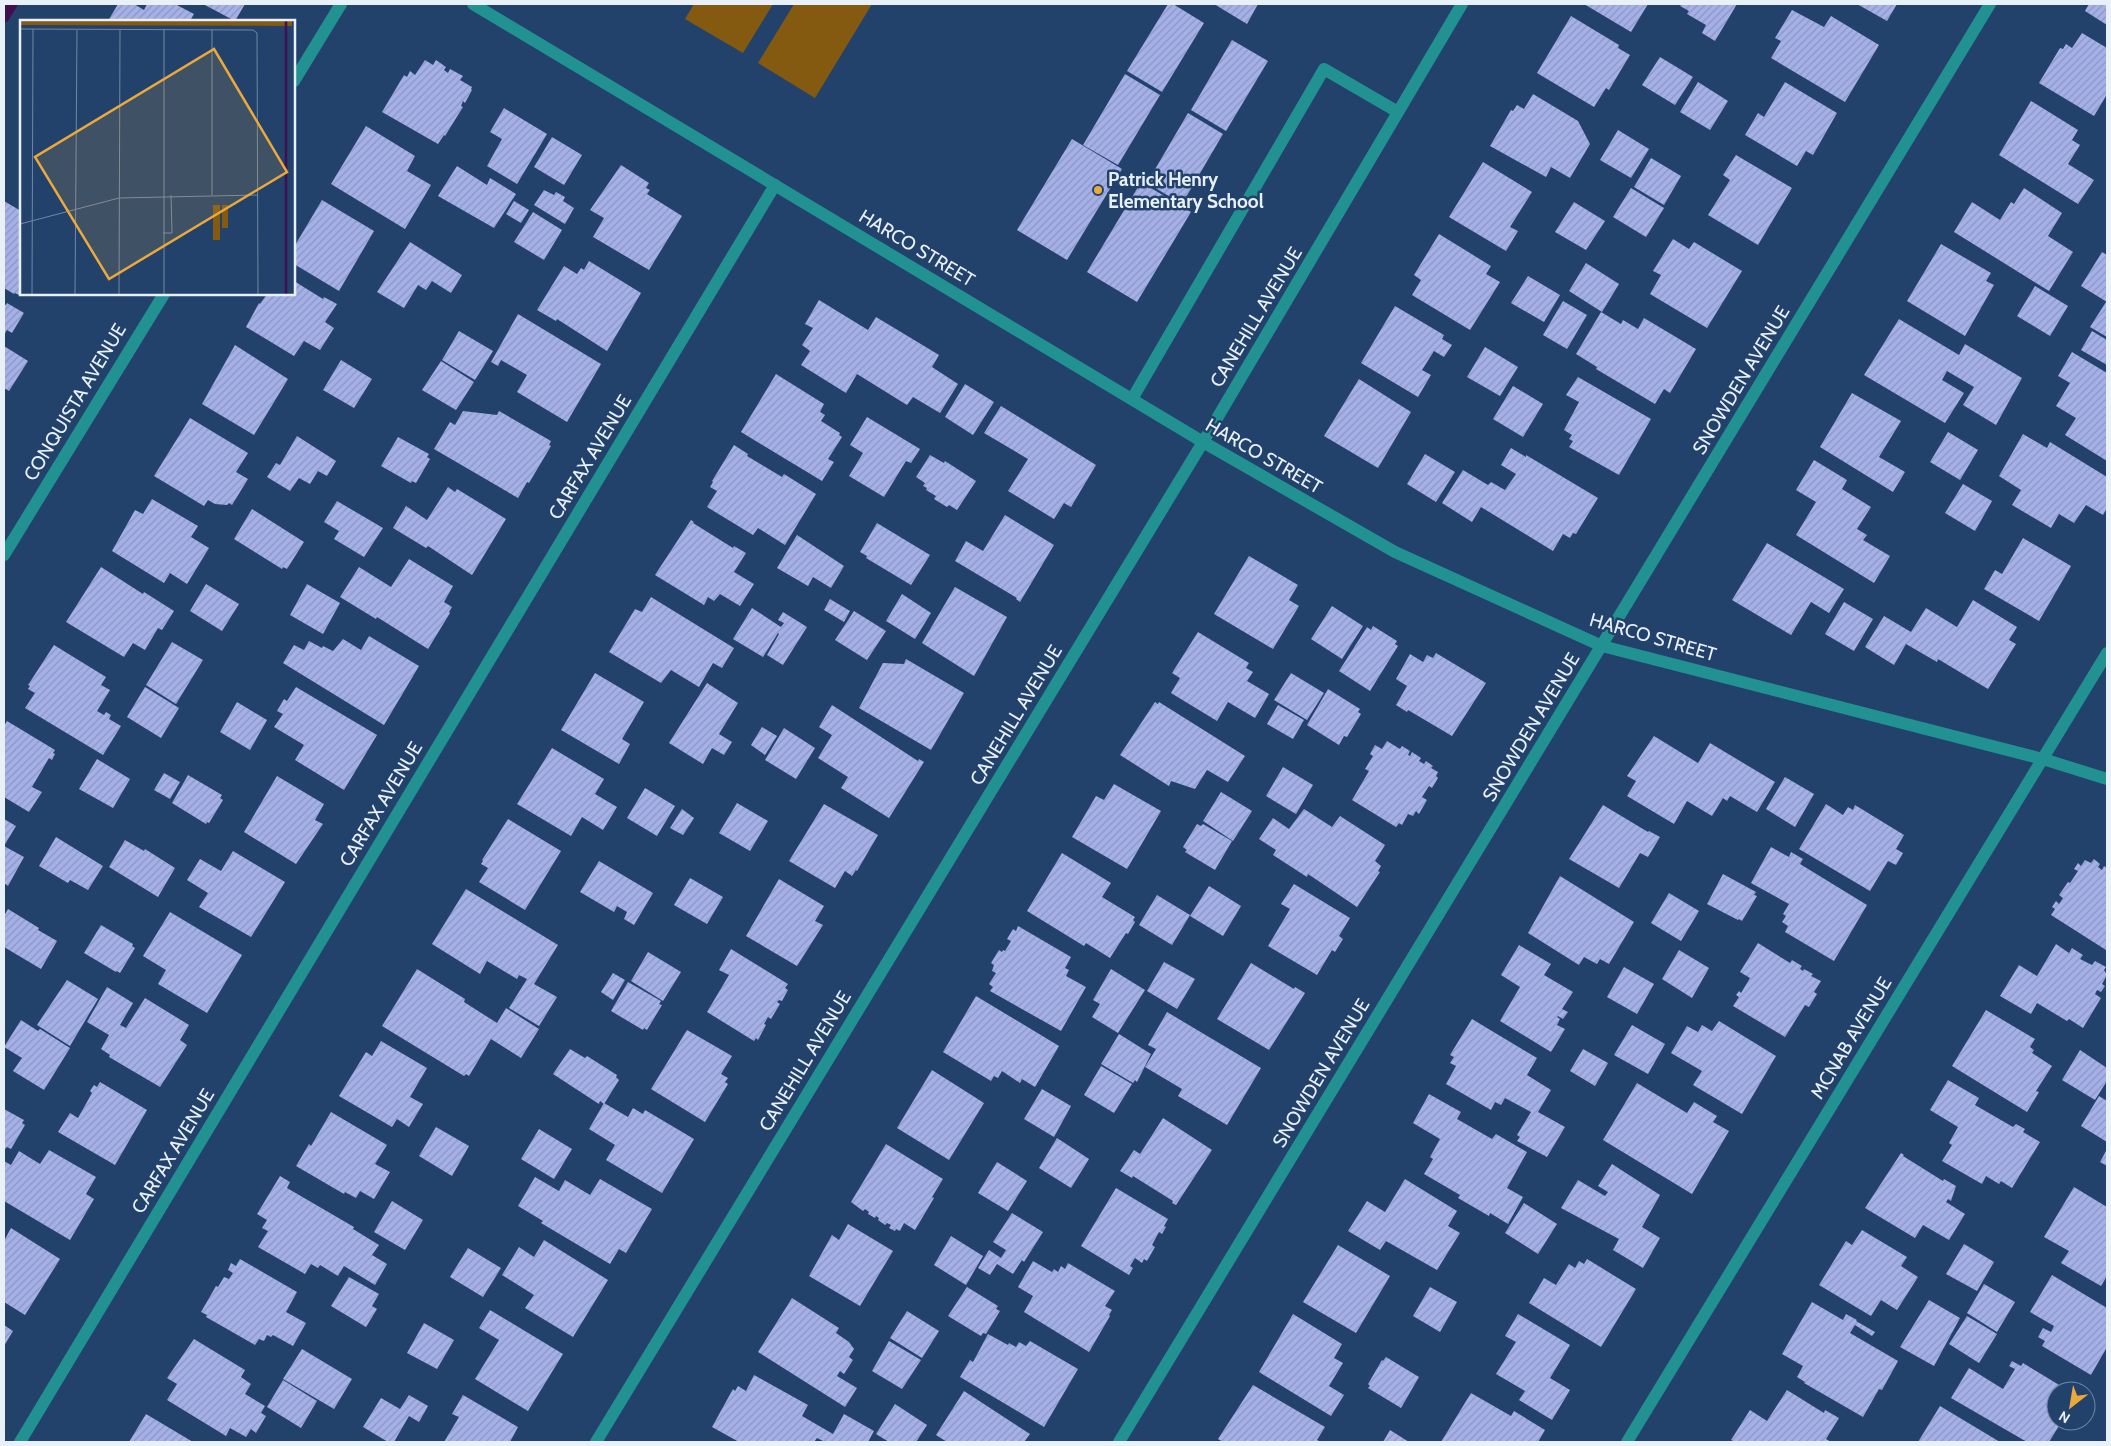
<svg xmlns="http://www.w3.org/2000/svg" width="2111" height="1446" viewBox="0 0 2111 1446" font-family="Cabin,sans-serif">
<style>
.grass{fill:#845a10}
.lines{fill:none;stroke-linecap:round;stroke-linejoin:round}
.stream{stroke:#400f52;stroke-width:11}
.building{fill:url(#building-hatch)}
.minor{stroke:#229191;stroke-width:12}
.poi-dot{fill:#eca93b;stroke:#22426c;stroke-width:2}
.labels{text-anchor:middle;dominant-baseline:central;stroke-width:5;stroke-linejoin:round;paint-order:stroke}
.poi-label{font-size:19px;font-weight:bold;fill:#e8f0fa;stroke:#22426c;text-anchor:start}
.street-label{font-size:19px;fill:#e8f0fa;stroke:#22426c}
.inset-river{fill:none;stroke:#400f52;stroke-width:2.5}
.inset-road{fill:none;stroke:#7188a5;stroke-width:1}
.view{fill:#eca93b;fill-opacity:0.15;stroke:#eca93b;stroke-width:2.5}
.inset-edge{fill:none;stroke:#e8f0fa;stroke-width:2.5}
</style>
<defs>
<pattern id="building-hatch" width="6" height="6" patternUnits="userSpaceOnUse" patternTransform="scale(1.25)"><rect width="6" height="6" fill="#a4b0e7"/><path d="M-1 1l2-2M0 6l6-6M5 7l2-2" fill="none" stroke="#8c96c0"/></pattern>
</defs>
<rect width="100%" height="100%" fill="#22426c"/>
<g class="grass">
<polygon points="694,4 773,4 743,53 685,19"/>
<polygon points="794,4 872,4 815,98 758,63"/>
</g>
<g class="lines">
<polyline class="stream" points="4,17 12,4"/>
</g>
<g class="building">
<polygon points="118,4 134,4 144,10 147,4 175,4 194,14 190,21 108,21"/>
<polygon points="203,4 245,4 235,21"/>
<polygon points="1168,4 1173,4 1204,23 1162,92 1127,71"/>
<polygon points="1214,4 1258,4 1247,24"/>
<polygon points="1584,4 1648,4 1631,32"/>
<polygon points="1682,4 1737,4 1715,41 1702,33 1706,25 1687,14 1689,11 1680,6"/>
<polygon points="1857,4 1897,4 1887,21"/>
<polygon points="2089,4 2107,4 2107,25 2085,11"/>
<polygon points="1792,10 1824,27 1831,16 1879,45 1845,102 1771,58 1781,41 1775,38"/>
<polygon points="1571,16 1619,45 1618,48 1630,55 1609,90 1606,88 1594,107 1537,73"/>
<polygon points="2082,33 2107,48 2107,97 2106,96 2094,116 2039,83 2060,48 2063,49 2066,44 2072,48"/>
<polygon points="1232,40 1268,61 1226,131 1191,110"/>
<polygon points="1660,57 1693,77 1675,105 1642,85"/>
<polygon points="425,60 433,65 436,60 446,67 444,70 448,73 450,69 463,76 460,80 472,87 471,89 472,90 465,103 463,101 461,106 463,107 445,136 444,135 438,144 382,112 404,75 407,77 410,71 415,75"/>
<polygon points="1125,74 1160,95 1118,165 1083,145"/>
<polygon points="1698,82 1728,101 1710,130 1680,112"/>
<polygon points="1785,82 1837,113 1813,155 1806,151 1797,166 1745,135 1758,113 1764,117"/>
<polygon points="1533,94 1578,121 1590,144 1570,178 1551,167 1546,177 1490,146 1511,110 1513,111 1517,105 1524,109"/>
<polygon points="2031,101 2078,130 2072,140 2080,145 2068,164 2094,180 2078,204 1999,155"/>
<polygon points="504,108 547,134 517,184 487,166 502,139 490,132"/>
<polygon points="1188,113 1223,134 1182,204 1147,183"/>
<polygon points="366,126 415,156 407,171 431,185 405,229 331,184"/>
<polygon points="1618,130 1649,149 1631,178 1600,160"/>
<polygon points="552,137 582,155 564,185 534,167"/>
<polygon points="1072,139 1122,169 1067,260 1017,230"/>
<polygon points="1736,155 1792,188 1758,245 1708,215 1730,180 1723,175"/>
<polygon points="1651,158 1681,176 1664,205 1634,187"/>
<polygon points="1483,162 1532,192 1510,227 1518,231 1506,251 1449,217"/>
<polygon points="621,165 649,183 646,188 650,190 647,194 682,216 649,270 593,237 604,218 590,210"/>
<polygon points="457,166 487,185 490,178 516,194 494,228 438,196"/>
<polygon points="1141,182 1191,212 1137,302 1087,272"/>
<polygon points="1631,188 1664,208 1646,237 1613,217"/>
<polygon points="2024,188 2062,213 2048,236 2073,252 2049,291 1954,232 1972,202 2000,220 2011,202 2014,204"/>
<polygon points="544,190 554,195 556,192 565,197 563,201 574,208 565,224 534,205"/>
<polygon points="322,200 374,231 339,291 294,264 294,247"/>
<polygon points="4,201 21,211 19,218 21,219 21,296 15,293 14,294 4,288"/>
<polygon points="514,201 529,210 521,223 506,214"/>
<polygon points="1574,202 1605,221 1586,250 1555,232"/>
<polygon points="533,212 562,230 544,260 514,242"/>
<polygon points="1439,234 1491,266 1486,274 1500,282 1470,330 1412,295 1421,280 1414,275"/>
<polygon points="1673,239 1689,249 1694,242 1742,271 1707,328 1650,294 1661,275 1653,271"/>
<polygon points="410,242 462,275 451,293 432,281 426,290 418,285 404,308 377,292"/>
<polygon points="1941,244 1991,273 1986,281 1994,285 1965,336 1907,301"/>
<polygon points="2102,252 2107,255 2107,302 2081,286"/>
<polygon points="589,261 641,293 607,351 557,319 556,321 537,310 564,266 577,274 581,268 584,270"/>
<polygon points="1586,263 1619,284 1602,312 1569,291"/>
<polygon points="1528,276 1560,295 1544,322 1511,303"/>
<polygon points="294,281 323,299 324,297 337,304 325,322 334,328 320,350 304,341 294,356 246,327 259,303 260,304 267,294 294,294"/>
<polygon points="2035,286 2068,306 2050,336 2017,316"/>
<polygon points="819,300 868,330 876,317 939,355 932,367 958,384 940,413 913,397 907,405 857,374 846,393 801,365 810,351 802,345 813,328 805,324"/>
<polygon points="1563,301 1587,315 1567,349 1543,335"/>
<polygon points="2106,302 2107,303 2107,337 2090,327"/>
<polygon points="7,303 24,313 12,333 7,330 4,335 4,304 6,305"/>
<polygon points="1395,306 1444,335 1442,339 1452,345 1444,357 1434,351 1422,370 1431,375 1418,397 1361,363"/>
<polygon points="1601,312 1621,324 1623,320 1638,329 1644,318 1696,349 1670,393 1664,389 1655,404 1596,369 1597,367 1576,354"/>
<polygon points="518,314 601,364 567,422 517,392 527,375 501,360 498,366 491,362"/>
<polygon points="1899,319 1959,355 1965,344 2022,378 1996,425 1963,405 1974,387 1947,371 1942,380 1964,393 1945,423 1864,375"/>
<polygon points="459,331 493,351 475,380 442,360"/>
<polygon points="2092,331 2107,340 2107,365 2081,350"/>
<polygon points="235,345 288,379 254,435 202,404"/>
<polygon points="4,346 28,361 9,391 4,388"/>
<polygon points="1485,347 1518,367 1500,396 1467,377"/>
<polygon points="2072,352 2107,373 2107,461 2065,435 2076,418 2056,406 2070,383 2058,376"/>
<polygon points="341,360 372,379 354,408 323,390"/>
<polygon points="441,361 474,382 456,410 422,390"/>
<polygon points="776,374 824,404 820,412 825,415 821,421 840,433 839,435 842,437 828,459 834,462 822,481 741,432"/>
<polygon points="1578,377 1651,419 1619,475 1569,447 1573,441 1569,439 1572,435 1564,430 1579,402 1566,395"/>
<polygon points="1359,379 1411,412 1378,468 1324,436"/>
<polygon points="965,384 994,402 973,435 945,417"/>
<polygon points="1513,386 1543,404 1523,437 1493,419"/>
<polygon points="1852,393 1901,421 1879,457 1905,472 1893,492 1820,447"/>
<polygon points="1001,406 1096,465 1071,507 1064,503 1054,519 1008,491 1028,459 984,433"/>
<polygon points="463,411 497,415 499,411 551,441 549,445 551,446 529,483 527,482 518,498 434,449 450,422 455,425"/>
<polygon points="867,417 920,449 911,463 906,461 884,497 849,476 863,453 850,445"/>
<polygon points="190,418 248,453 236,472 248,479 232,505 229,503 227,505 215,504 208,500 204,506 154,476"/>
<polygon points="1948,432 1978,450 1960,480 1930,462"/>
<polygon points="2023,434 2047,448 2050,442 2107,477 2107,508 2103,515 2086,505 2074,523 2059,514 2051,528 2012,505 2021,490 1999,476"/>
<polygon points="297,436 336,461 327,476 318,471 310,484 299,478 290,491 267,477 276,463 280,465"/>
<polygon points="398,437 429,454 427,457 430,459 416,483 412,481 411,483 381,466"/>
<polygon points="734,445 748,454 747,456 782,477 784,474 816,494 785,545 758,528 753,535 707,507 717,491 710,487 713,482 712,481"/>
<polygon points="1511,448 1526,457 1526,455 1598,498 1576,534 1573,533 1570,538 1563,534 1553,551 1481,507 1472,522 1442,503 1463,470 1488,485 1491,482 1505,490 1516,474 1501,465"/>
<polygon points="1425,454 1455,472 1436,502 1407,484"/>
<polygon points="930,455 944,463 945,461 976,481 957,510 949,505 947,507 934,499 936,496 926,490 927,488 923,486 925,483 916,477"/>
<polygon points="1814,460 1847,480 1842,489 1871,507 1857,529 1867,535 1863,540 1890,556 1874,583 1796,535 1816,502 1796,490"/>
<polygon points="1963,484 1992,501 1975,531 1945,513"/>
<polygon points="448,487 455,492 457,489 506,519 472,575 428,546 426,548 393,528 406,506 427,520"/>
<polygon points="152,499 198,526 191,537 209,548 187,584 170,573 164,583 112,551 135,510 143,514"/>
<polygon points="337,501 383,528 364,557 334,539 339,531 324,522"/>
<polygon points="252,509 304,542 287,569 283,567 282,569 234,539"/>
<polygon points="1005,515 1054,545 1020,602 1016,599 1017,598 955,561 966,541 983,551"/>
<polygon points="691,520 694,522 693,523 733,548 734,546 746,553 734,572 754,584 740,606 720,594 714,601 708,597 704,605 655,575"/>
<polygon points="877,523 930,555 911,585 866,558 867,556 860,552"/>
<polygon points="797,535 844,566 831,588 813,577 808,586 777,568"/>
<polygon points="2023,538 2071,566 2039,621 1984,589 1995,570 2002,574"/>
<polygon points="1767,543 1844,589 1829,613 1811,602 1791,635 1732,600"/>
<polygon points="1249,556 1298,585 1289,600 1299,606 1273,649 1214,614"/>
<polygon points="409,559 453,586 444,602 452,607 449,612 450,613 428,649 377,617 376,619 340,597 359,567 391,587"/>
<polygon points="101,567 143,594 144,592 174,611 162,630 158,628 145,650 133,643 124,657 66,622"/>
<polygon points="206,584 239,604 222,631 190,611"/>
<polygon points="307,584 340,603 323,634 290,615"/>
<polygon points="955,587 1007,617 974,676 922,643"/>
<polygon points="902,594 931,613 915,639 886,621"/>
<polygon points="651,597 734,648 722,668 713,663 699,687 671,670 661,683 609,652 635,609 642,612"/>
<polygon points="830,599 850,611 844,622 824,610"/>
<polygon points="1973,600 2017,627 2009,640 2016,644 1988,689 1938,659 1937,662 1906,644 1894,665 1865,647 1884,616 1911,632 1926,608 1957,627"/>
<polygon points="1844,602 1873,619 1854,651 1825,634"/>
<polygon points="1332,606 1363,626 1342,659 1311,639"/>
<polygon points="752,608 781,627 784,623 778,620 783,612 807,627 783,665 767,655 779,634 778,633 763,657 733,639"/>
<polygon points="854,611 886,631 867,660 835,640"/>
<polygon points="1373,626 1397,641 1395,644 1398,646 1370,691 1339,671 1367,627 1371,630"/>
<polygon points="1198,632 1249,663 1246,668 1253,672 1247,681 1269,694 1255,718 1228,702 1217,721 1171,693 1180,678 1172,673"/>
<polygon points="369,636 419,666 384,725 283,663 294,645 304,650 309,641 322,648 323,646 333,651 343,639 361,650"/>
<polygon points="172,642 203,660 176,704 146,685"/>
<polygon points="54,645 106,677 101,685 110,690 97,711 104,715 106,712 111,715 109,719 121,726 103,755 25,708 35,693 28,689 30,686 28,685"/>
<polygon points="1436,653 1486,683 1452,736 1408,710 1407,712 1396,705 1407,686 1396,679 1410,654 1423,662 1427,655 1433,658"/>
<polygon points="906,659 964,693 931,750 859,708 883,663 904,664"/>
<polygon points="595,673 644,702 622,739 630,744 619,764 561,730"/>
<polygon points="1291,673 1324,693 1307,720 1274,700"/>
<polygon points="707,683 738,703 719,734 732,742 724,755 712,748 703,764 669,743"/>
<polygon points="145,687 179,708 161,738 127,717"/>
<polygon points="296,687 377,735 344,790 295,760 304,745 274,727 283,714 277,711 284,699 287,701"/>
<polygon points="1328,689 1360,709 1358,712 1361,714 1347,737 1344,736 1339,745 1307,725"/>
<polygon points="237,702 267,720 250,750 220,732"/>
<polygon points="1155,702 1158,704 1159,702 1245,756 1228,782 1207,770 1195,789 1171,781 1169,786 1120,755"/>
<polygon points="832,705 918,761 919,759 924,762 889,818 841,788 848,777 818,758 832,735 819,727"/>
<polygon points="1278,705 1304,720 1293,739 1267,724"/>
<polygon points="7,721 55,750 53,753 55,754 52,760 49,758 32,787 42,792 29,812 4,797 4,726"/>
<polygon points="762,727 777,736 765,755 751,745"/>
<polygon points="784,728 815,748 796,779 765,760"/>
<polygon points="1654,736 1698,763 1710,743 1775,782 1757,812 1730,796 1727,801 1723,798 1712,816 1687,801 1674,824 1627,796 1636,781 1627,776"/>
<polygon points="1387,741 1400,749 1402,746 1410,751 1408,755 1410,756 1412,752 1421,758 1419,761 1424,764 1426,761 1433,766 1431,768 1438,772 1436,776 1438,778 1432,788 1429,786 1422,797 1427,800 1419,814 1416,811 1413,816 1408,814 1402,825 1399,823 1396,827 1352,800 1369,771 1365,769 1373,756 1370,754 1375,745 1382,749"/>
<polygon points="552,748 604,779 595,794 617,807 603,830 582,817 571,836 517,804"/>
<polygon points="97,759 130,779 113,808 79,789"/>
<polygon points="1283,767 1313,785 1296,814 1266,796"/>
<polygon points="164,773 180,782 170,799 154,790"/>
<polygon points="188,775 222,795 220,798 223,800 209,823 207,822 206,824 172,803"/>
<polygon points="277,776 324,804 315,820 323,824 296,864 244,832"/>
<polygon points="1785,777 1814,794 1795,827 1766,809"/>
<polygon points="1114,784 1161,811 1127,869 1072,837 1096,796 1104,800"/>
<polygon points="645,788 675,806 657,836 627,818"/>
<polygon points="1221,792 1252,811 1233,841 1203,821"/>
<polygon points="737,803 768,821 750,851 719,833"/>
<polygon points="824,804 878,835 857,871 856,870 852,876 845,871 835,888 789,861"/>
<polygon points="1826,804 1843,815 1848,807 1853,810 1855,805 1904,835 1896,849 1903,853 1896,865 1888,861 1870,891 1799,849"/>
<polygon points="1603,805 1648,832 1649,831 1660,837 1648,857 1640,853 1619,888 1569,859"/>
<polygon points="682,809 694,818 683,835 670,828"/>
<polygon points="1304,809 1332,827 1340,816 1385,845 1375,861 1381,866 1378,871 1380,872 1357,907 1308,874 1307,877 1273,855 1276,850 1259,839 1273,818 1289,829"/>
<polygon points="4,819 16,826 4,846 24,857 8,886 4,883"/>
<polygon points="508,819 561,851 525,910 479,882 488,868 481,864 483,861 482,860"/>
<polygon points="1197,824 1201,826 1203,824 1232,841 1215,870 1185,852 1187,850 1183,847"/>
<polygon points="56,837 103,866 88,890 70,880 68,883 39,866"/>
<polygon points="125,840 144,851 145,849 175,868 158,897 109,867"/>
<polygon points="1771,847 1789,857 1791,852 1803,859 1800,864 1867,905 1834,961 1785,932 1788,926 1782,922 1786,916 1783,914 1789,904 1751,883"/>
<polygon points="233,851 285,882 251,937 199,907 208,893 187,880 200,859 221,871"/>
<polygon points="1062,853 1111,883 1102,897 1135,917 1133,920 1135,922 1128,934 1126,933 1110,958 1086,943 1084,946 1027,911"/>
<polygon points="2094,859 2100,864 2098,867 2102,870 2104,866 2107,868 2106,950 2051,915 2055,909 2052,907 2056,901 2059,904 2063,898 2059,895 2068,882 2070,883 2078,871 2074,869 2078,863 2081,866 2085,860 2091,863"/>
<polygon points="599,861 653,893 634,925 624,919 627,912 617,906 614,912 580,892"/>
<polygon points="1723,874 1756,892 1754,895 1757,896 1742,921 1739,919 1738,920 1707,904"/>
<polygon points="1560,876 1634,922 1609,964 1600,959 1597,964 1584,957 1579,965 1528,933"/>
<polygon points="690,878 723,897 707,924 674,905"/>
<polygon points="779,879 824,906 815,921 823,925 797,966 746,936"/>
<polygon points="1294,884 1350,918 1339,936 1343,939 1335,952 1332,950 1317,975 1268,946 1290,909 1281,904"/>
<polygon points="1209,886 1241,906 1223,936 1190,916"/>
<polygon points="466,889 558,945 534,984 557,997 539,1026 509,1008 527,979 519,975 517,979 487,961 480,974 432,944"/>
<polygon points="1669,893 1699,911 1681,941 1651,923"/>
<polygon points="1157,895 1190,915 1172,945 1139,925"/>
<polygon points="8,909 39,928 38,930 57,941 41,969 4,947 4,916"/>
<polygon points="170,912 242,955 207,1013 158,984 166,970 143,956"/>
<polygon points="101,925 133,944 132,946 135,948 120,973 117,971 116,972 84,953"/>
<polygon points="1018,926 1071,957 1065,968 1069,970 1066,976 1086,987 1061,1031 990,991 993,987 989,984 996,973 992,971 994,965 991,963 999,950 1002,952 1003,950 1005,951 1011,941 1007,939 1013,929 1016,931"/>
<polygon points="1758,943 1790,963 1792,960 1802,966 1800,969 1803,971 1804,969 1813,974 1811,976 1821,981 1814,992 1817,994 1809,1007 1805,1005 1785,1037 1733,1006 1739,997 1736,995 1739,991 1741,993 1750,978 1740,972"/>
<polygon points="2056,944 2069,953 2072,948 2083,955 2080,959 2092,965 2095,961 2106,967 2104,970 2107,975 2102,984 2105,986 2101,992 2097,990 2095,994 2101,998 2083,1028 2069,1019 2067,1021 2037,1003 2031,1014 2000,996 2019,965 2037,976"/>
<polygon points="1519,945 1551,964 1544,975 1573,992 1562,1009 1568,1012 1563,1019 1558,1016 1557,1017 1560,1019 1557,1025 1565,1029 1551,1052 1500,1021 1520,987 1501,975"/>
<polygon points="731,949 788,984 785,988 788,990 782,1001 779,1000 777,1002 780,1004 771,1019 768,1017 764,1024 766,1025 758,1040 756,1038 754,1041 707,1012 729,975 719,970"/>
<polygon points="1679,950 1709,968 1692,998 1662,979"/>
<polygon points="648,952 681,972 663,1001 631,981"/>
<polygon points="1164,962 1195,979 1177,1009 1147,991"/>
<polygon points="1251,963 1294,989 1295,987 1305,993 1269,1050 1217,1019"/>
<polygon points="1624,967 1654,984 1637,1014 1607,997"/>
<polygon points="417,969 465,999 464,1002 497,1023 506,1008 539,1029 521,1058 491,1039 469,1076 466,1074 464,1076 382,1026"/>
<polygon points="1111,969 1145,990 1118,1033 1092,1017 1100,1004 1093,1000"/>
<polygon points="613,973 625,980 613,1000 601,992"/>
<polygon points="67,980 98,999 70,1046 37,1025"/>
<polygon points="628,982 661,1001 659,1004 662,1005 647,1030 644,1028 643,1030 611,1011"/>
<polygon points="107,987 133,1003 120,1025 126,1028 145,998 189,1025 180,1040 187,1045 160,1087 109,1057 110,1055 101,1049 109,1035 87,1022"/>
<polygon points="976,996 1059,1046 1035,1087 1022,1079 1020,1083 1002,1071 998,1078 994,1076 991,1081 943,1052"/>
<polygon points="1986,1010 2035,1039 2030,1047 2034,1050 2032,1053 2052,1066 2036,1091 2039,1092 2027,1112 1952,1066"/>
<polygon points="1167,1012 1261,1068 1227,1125 1178,1096 1182,1089 1145,1067 1156,1049 1148,1045"/>
<polygon points="1472,1019 1537,1058 1527,1075 1551,1090 1538,1112 1565,1127 1547,1157 1517,1141 1520,1137 1517,1135 1531,1112 1505,1098 1501,1105 1495,1102 1491,1110 1446,1084 1456,1066 1450,1063 1454,1057 1450,1055"/>
<polygon points="21,1020 38,1031 40,1029 70,1048 44,1090 13,1071 22,1058 4,1047"/>
<polygon points="1719,1021 1776,1056 1742,1114 1693,1085 1702,1071 1671,1053 1687,1026 1698,1032 1702,1025 1712,1031"/>
<polygon points="1632,1025 1665,1044 1648,1074 1614,1055"/>
<polygon points="687,1030 732,1056 721,1074 728,1078 725,1082 728,1084 705,1122 651,1089"/>
<polygon points="1119,1034 1151,1054 1137,1082 1135,1080 1133,1083 1101,1064"/>
<polygon points="381,1041 427,1068 410,1097 423,1104 409,1127 397,1119 392,1127 339,1096 366,1052 372,1056"/>
<polygon points="570,1049 585,1058 587,1056 617,1075 616,1077 619,1080 604,1104 600,1101 599,1104 553,1074"/>
<polygon points="1583,1049 1608,1063 1595,1086 1570,1071"/>
<polygon points="2080,1050 2107,1068 2107,1081 2095,1100 2062,1080"/>
<polygon points="1101,1066 1132,1084 1114,1113 1084,1095"/>
<polygon points="932,1070 984,1103 949,1160 897,1128"/>
<polygon points="1948,1080 1979,1098 1975,1105 2013,1127 2016,1124 2025,1129 2023,1132 2040,1142 2012,1188 2001,1181 1999,1184 1986,1176 1982,1184 1942,1161 1952,1145 1949,1143 1958,1127 1930,1110"/>
<polygon points="100,1082 147,1110 115,1165 58,1132 70,1113 78,1118 92,1093 90,1091 94,1085 97,1087"/>
<polygon points="1637,1083 1687,1113 1694,1102 1717,1116 1713,1122 1729,1131 1692,1194 1603,1140"/>
<polygon points="1042,1089 1071,1106 1054,1137 1024,1119"/>
<polygon points="1429,1094 1461,1112 1457,1119 1492,1139 1496,1134 1527,1152 1507,1188 1523,1197 1508,1224 1490,1213 1489,1216 1458,1198 1460,1195 1424,1174 1433,1159 1430,1157 1440,1139 1413,1123"/>
<polygon points="2099,1096 2107,1101 2107,1142 2081,1126"/>
<polygon points="604,1103 628,1117 633,1108 643,1114 645,1110 694,1139 662,1193 606,1160 615,1145 589,1129"/>
<polygon points="4,1109 24,1120 22,1123 25,1125 11,1149 7,1147 5,1149 4,1148"/>
<polygon points="331,1112 387,1145 375,1164 390,1172 374,1199 360,1191 356,1198 345,1192 344,1194 296,1166 309,1144 311,1146"/>
<polygon points="1163,1118 1212,1150 1176,1205 1172,1203 1173,1201 1133,1176 1132,1178 1120,1171 1134,1150 1140,1154"/>
<polygon points="436,1127 469,1146 452,1176 419,1156"/>
<polygon points="539,1129 572,1149 554,1179 521,1159"/>
<polygon points="1057,1138 1089,1159 1071,1188 1039,1168"/>
<polygon points="886,1144 943,1179 932,1197 934,1198 915,1230 904,1223 900,1231 896,1229 895,1231 889,1228 891,1225 887,1223 885,1225 878,1220 879,1218 876,1216 875,1218 868,1214 869,1212 865,1209 863,1211 851,1202"/>
<polygon points="2107,1149 2107,1166 2100,1162"/>
<polygon points="49,1150 96,1177 86,1194 94,1199 70,1240 4,1201 4,1161 11,1165 19,1151 40,1164"/>
<polygon points="1901,1153 1904,1155 1903,1156 1943,1181 1944,1179 1956,1186 1951,1201 1948,1199 1946,1202 1965,1214 1949,1240 1923,1225 1915,1238 1865,1208"/>
<polygon points="997,1162 1027,1181 1008,1211 978,1193"/>
<polygon points="1612,1164 1660,1195 1642,1227 1660,1238 1643,1268 1613,1250 1619,1239 1561,1208 1578,1180 1605,1196 1608,1192 1598,1186"/>
<polygon points="280,1176 290,1182 287,1188 354,1227 353,1229 379,1245 372,1255 387,1264 375,1285 344,1266 338,1276 320,1265 318,1268 311,1264 305,1274 258,1247 268,1231 262,1228 267,1220 257,1214"/>
<polygon points="535,1177 559,1191 565,1180 590,1195 600,1179 652,1209 626,1253 619,1249 610,1264 541,1223 543,1221 518,1206"/>
<polygon points="1405,1179 1457,1211 1448,1226 1460,1233 1437,1270 1386,1241 1380,1250 1348,1231 1367,1201 1385,1212"/>
<polygon points="2074,1187 2107,1207 2107,1276 2101,1286 2061,1263 2069,1251 2044,1237"/>
<polygon points="1116,1188 1168,1219 1164,1226 1166,1227 1162,1234 1159,1232 1152,1245 1155,1247 1147,1261 1144,1259 1142,1263 1135,1258 1130,1266 1133,1268 1129,1275 1081,1246"/>
<polygon points="392,1201 423,1220 405,1250 374,1232"/>
<polygon points="1524,1203 1557,1224 1538,1254 1505,1233"/>
<polygon points="1012,1213 1043,1232 1024,1262 1022,1260 1013,1274 997,1264 990,1275 978,1268 989,1250 1001,1258 1006,1250 993,1242"/>
<polygon points="848,1224 893,1251 860,1306 809,1276 832,1235 839,1240"/>
<polygon points="11,1228 60,1259 25,1315 4,1302 4,1241"/>
<polygon points="1862,1230 1907,1257 1901,1266 1918,1277 1897,1310 1881,1300 1871,1316 1819,1285 1846,1241 1852,1245"/>
<polygon points="951,1236 983,1256 966,1285 934,1265"/>
<polygon points="544,1240 608,1280 573,1337 525,1308 534,1295 502,1275 519,1247 534,1257"/>
<polygon points="1964,1244 1994,1262 1977,1291 1946,1274"/>
<polygon points="1338,1245 1390,1276 1356,1333 1303,1302"/>
<polygon points="468,1248 501,1268 483,1297 450,1277"/>
<polygon points="240,1259 297,1292 286,1312 306,1323 293,1346 273,1335 271,1337 267,1335 264,1341 259,1339 255,1345 206,1317 207,1315 201,1312 216,1286 218,1287 224,1277 229,1279 233,1273 228,1270 231,1263 236,1266"/>
<polygon points="1587,1259 1636,1289 1601,1347 1529,1303 1544,1278 1556,1285 1569,1264 1575,1268 1579,1261 1584,1264"/>
<polygon points="1033,1261 1052,1272 1054,1269 1058,1272 1061,1266 1065,1269 1068,1263 1115,1291 1105,1306 1112,1310 1109,1315 1110,1316 1089,1352 1024,1312 1033,1296 1018,1287"/>
<polygon points="2052,1275 2107,1308 2107,1347 2091,1375 2042,1346 2045,1341 2038,1337 2043,1328 2051,1332 2054,1326 2030,1312"/>
<polygon points="349,1277 379,1294 372,1306 377,1309 366,1327 331,1306"/>
<polygon points="1984,1284 2015,1302 1997,1332 1967,1313"/>
<polygon points="967,1287 998,1306 996,1309 1000,1311 986,1334 983,1333 981,1336 948,1316"/>
<polygon points="1430,1287 1457,1302 1440,1332 1413,1316"/>
<polygon points="792,1298 839,1328 836,1333 849,1342 854,1349 849,1357 853,1360 844,1374 840,1371 837,1376 857,1388 845,1407 758,1352"/>
<polygon points="1929,1300 1960,1318 1934,1366 1900,1347"/>
<polygon points="1812,1302 1843,1320 1846,1314 1857,1320 1856,1321 1875,1332 1872,1336 1855,1325 1850,1333 1898,1361 1882,1390 1879,1389 1863,1417 1804,1383 1805,1382 1797,1377 1803,1366 1782,1354"/>
<polygon points="490,1310 563,1354 528,1411 475,1379 499,1340 479,1328"/>
<polygon points="907,1311 939,1331 922,1358 890,1338"/>
<polygon points="1293,1314 1342,1344 1334,1358 1343,1363 1329,1386 1344,1395 1331,1416 1259,1372"/>
<polygon points="1518,1314 1570,1345 1550,1378 1570,1390 1552,1420 1519,1400 1525,1391 1496,1374 1516,1342 1505,1336"/>
<polygon points="1967,1316 1997,1334 1979,1363 1949,1344"/>
<polygon points="424,1323 454,1340 437,1369 407,1353"/>
<polygon points="4,1325 13,1331 4,1346"/>
<polygon points="988,1334 1008,1345 1009,1343 1016,1347 1019,1342 1026,1346 1030,1341 1078,1369 1044,1427 960,1377 970,1360 973,1362"/>
<polygon points="194,1339 245,1370 241,1377 251,1384 245,1394 265,1406 261,1413 266,1416 256,1433 251,1429 246,1437 230,1428 226,1436 167,1400 177,1384 167,1378"/>
<polygon points="889,1341 921,1360 902,1389 872,1371"/>
<polygon points="302,1349 352,1379 334,1409 283,1379"/>
<polygon points="1386,1357 1419,1377 1401,1408 1368,1388 1370,1386 1368,1384 1382,1360 1383,1361"/>
<polygon points="2012,1361 2021,1366 2023,1363 2069,1391 2056,1391 2056,1421 2062,1421 2049,1442 2027,1442 1951,1398 1969,1368 2003,1389 2015,1369 2009,1366"/>
<polygon points="754,1375 808,1405 802,1416 833,1434 844,1414 874,1431 868,1442 825,1442 817,1438 814,1442 739,1442 712,1427 733,1389 735,1391 738,1386 746,1391"/>
<polygon points="283,1380 317,1401 301,1428 267,1407"/>
<polygon points="1253,1385 1325,1427 1317,1440 1321,1442 1223,1442 1218,1439"/>
<polygon points="1787,1390 1824,1413 1825,1410 1839,1418 1826,1439 1831,1442 1735,1442 1731,1440 1750,1410 1767,1421"/>
<polygon points="964,1391 1030,1434 1024,1442 947,1442 936,1435"/>
<polygon points="1471,1393 1511,1416 1514,1411 1545,1430 1538,1442 1441,1442"/>
<polygon points="409,1395 428,1406 419,1422 409,1416 394,1442 388,1442 363,1427 381,1398 400,1409"/>
<polygon points="463,1395 518,1427 510,1442 444,1442 459,1417 452,1414"/>
<polygon points="895,1404 927,1425 916,1442 889,1442 876,1434"/>
<polygon points="1940,1406 2000,1442 1918,1442"/>
<polygon points="146,1414 193,1442 129,1442"/>
<polygon points="1390,1430 1409,1442 1383,1442"/>
</g>
<g class="lines">
<g class="minor">
<polyline points="473,4 1203,442 1395,552 1602,646 2043,759 2107,779"/>
<polyline points="294,81 341,4"/>
<polyline points="1132,399 1324,69 1398,112"/>
<polyline points="4,555 164,294"/>
<polyline points="20,1442 775,185"/>
<polyline points="596,1442 1203,442 1462,4"/>
<polyline points="1119,1442 1990,4"/>
<polyline points="1627,1442 2107,653"/>
</g>
</g>
<circle class="poi-dot" cx="1098" cy="190" r="5"/>
<g class="labels">
<g class="poi-label">
<text x="1108" y="179">Patrick Henry<tspan x="1108" dy="22">Elementary School</tspan></text>
</g>
<g class="street-label">
<text transform="translate(917 248) rotate(31)">HARCO STREET</text>
<text transform="translate(1256 317) rotate(-59)">CANEHILL AVENUE</text>
<text transform="translate(1741 380) rotate(-59)">SNOWDEN AVENUE</text>
<text transform="translate(75 402) rotate(-59)">CONQUISTA AVENUE</text>
<text transform="translate(1264 456) rotate(30)">HARCO STREET</text>
<text transform="translate(590 457) rotate(-59)">CARFAX AVENUE</text>
<text transform="translate(1653 637) rotate(16)">HARCO STREET</text>
<text transform="translate(1016 715) rotate(-59)">CANEHILL AVENUE</text>
<text transform="translate(1531 727) rotate(-59)">SNOWDEN AVENUE</text>
<text transform="translate(381 804) rotate(-59)">CARFAX AVENUE</text>
<text transform="translate(1851 1038) rotate(-59)">MCNAB AVENUE</text>
<text transform="translate(805 1061) rotate(-59)">CANEHILL AVENUE</text>
<text transform="translate(1321 1073) rotate(-59)">SNOWDEN AVENUE</text>
<text transform="translate(173 1151) rotate(-59)">CARFAX AVENUE</text>
</g>
</g>
<g transform="translate(20 20)">
<rect width="275" height="275" fill="#22426c"/>
<path d="M193 185H200V220H193ZM202 185H208V208H202Z" fill="#845a10"/>
<path d="M0 0H272V6L0 5Z" fill="#845a10"/>
<path class="inset-river" d="M266 275V0"/>
<path class="inset-road" d="M0 9 233 10 237 13 238 275M144 10V275M192 10V175M0 204 99 178 238 175M143 213H152L151 175M12 275 13 9M55 275 57 10M99 275 100 10"/>
<path class="view" d="M194 29 267 152 89 259 15 137Z"/>
<rect width="275" height="275" class="inset-edge"/>
</g>
<rect width="2111" height="1446" fill="none" stroke="#e8f0fa" stroke-width="10"/>
<g transform="translate(2071 1406) rotate(211)"><circle r="24" fill="#22426c" stroke="#7188a5"/>
<path d="M0-4L9 19L0 12L-9 19Z" fill="#eca93b"/>
<text y="-8" font-size="14" font-weight="bold" text-anchor="middle" fill="#e8f0fa">N</text>
</g>
</svg>
